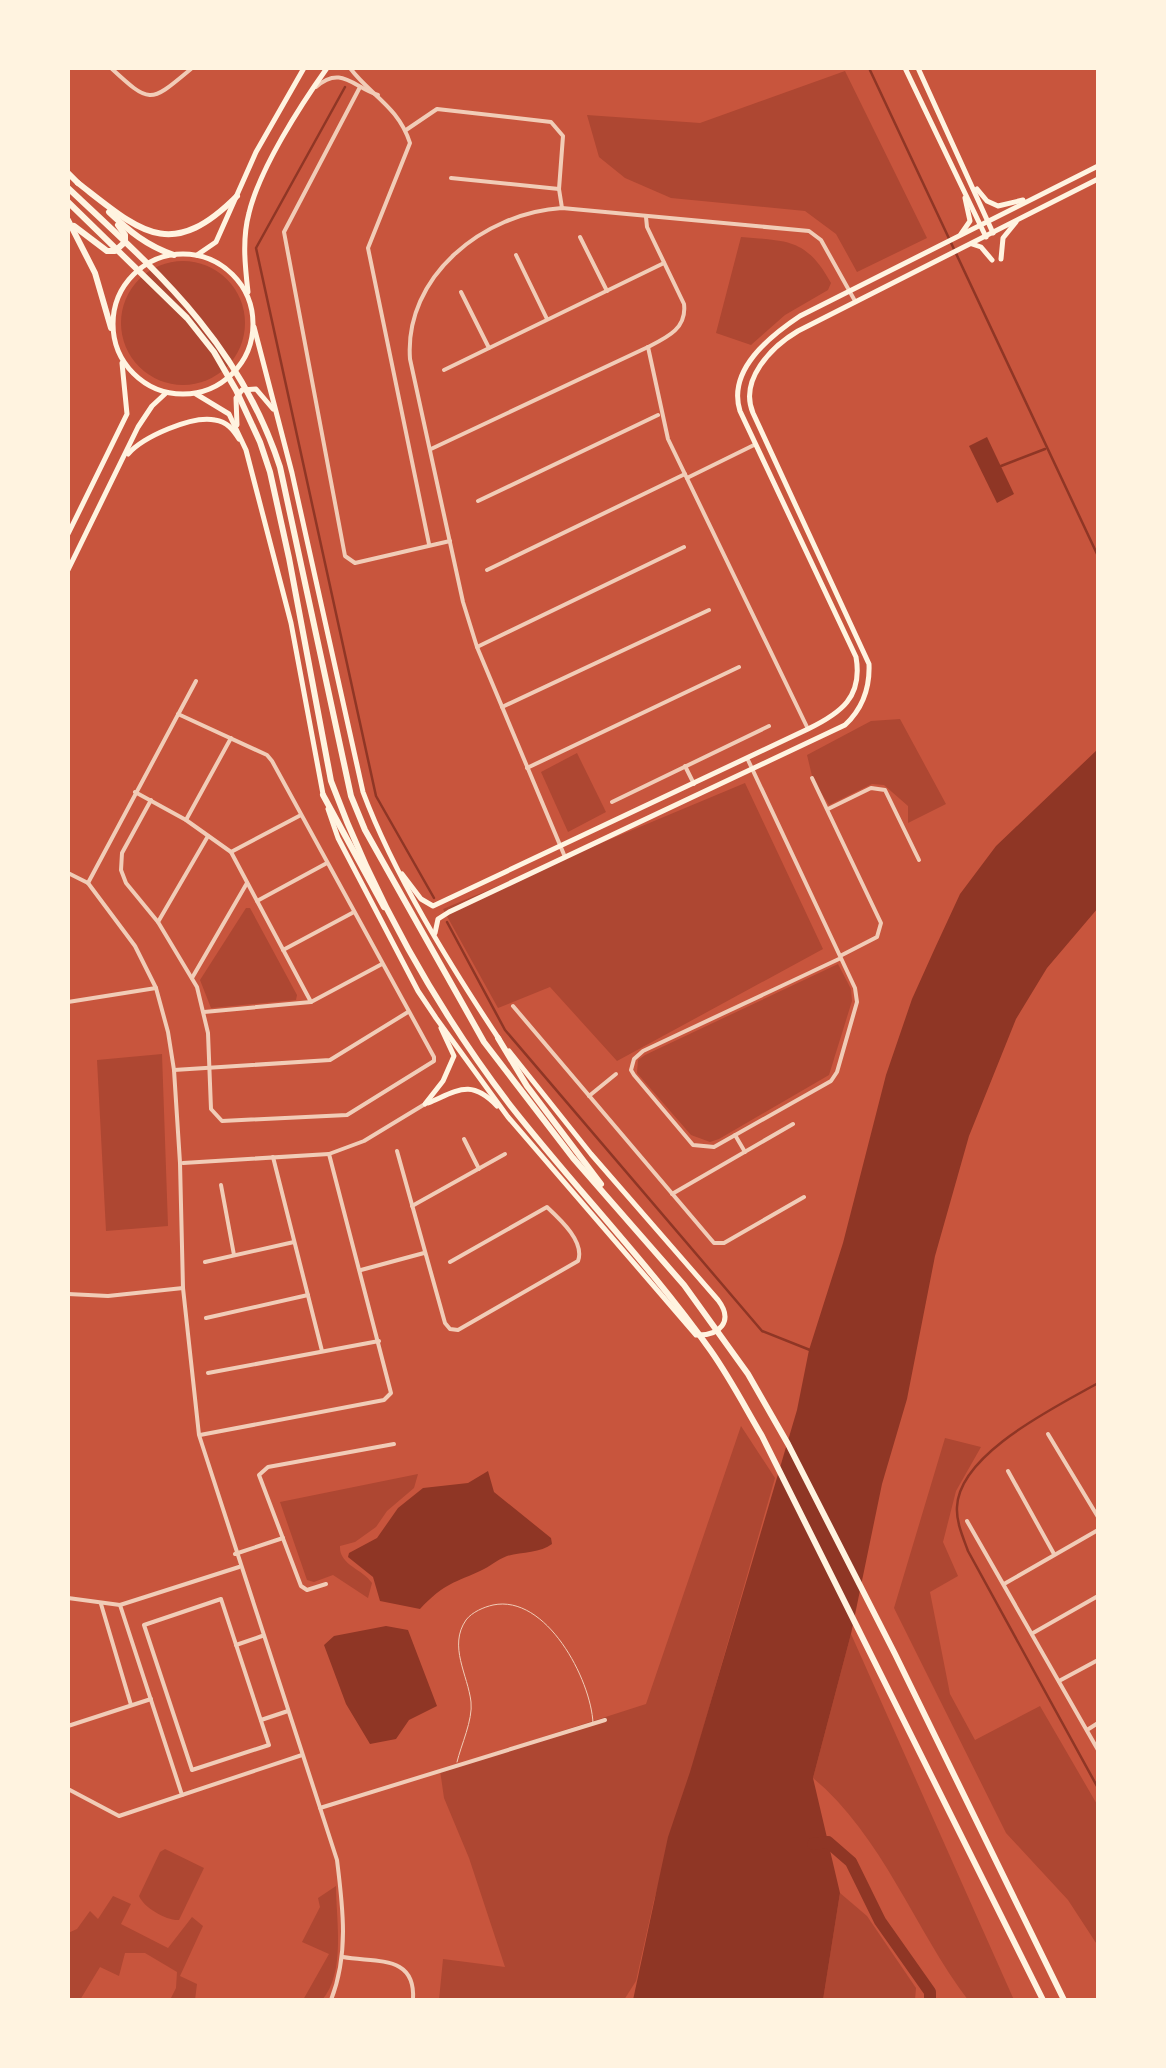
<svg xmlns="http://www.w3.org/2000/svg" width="1166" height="2068" viewBox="0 0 1166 2068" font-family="Helvetica,sans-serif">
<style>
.green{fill:#ae4732}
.water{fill:#8f3625}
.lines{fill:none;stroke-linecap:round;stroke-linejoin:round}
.stream{stroke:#8f3625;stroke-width:2.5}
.river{stroke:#8f3625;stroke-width:12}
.service{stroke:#f1ccb7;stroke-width:1}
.minor{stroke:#f1ccb7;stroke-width:4}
.tertiary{stroke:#f1ccb7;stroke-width:4}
.secondary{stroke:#fff3e0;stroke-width:5}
.primary{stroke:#fff3e0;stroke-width:5}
.motorway{stroke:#fff3e0;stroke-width:6}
</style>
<rect width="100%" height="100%" fill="#c8553d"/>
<g class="green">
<polygon points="845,71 927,238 857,272 836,234 805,211 671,198 625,178 599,157 587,115 700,123"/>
<path d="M741 237C788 241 806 238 831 283L828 290 785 315 751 345 716 333Z"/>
<circle cx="183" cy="323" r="62"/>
<polygon points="900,719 946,804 908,823 908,806 884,785 872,784 829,805 813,780 807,755 871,721"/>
<polygon points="577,753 606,812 568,832 541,772"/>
<polygon points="745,783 823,949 617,1061 550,987 498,1008 443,909"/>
<polygon points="246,908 250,908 297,995 296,1000 211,1008 200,980"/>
<polygon points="838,964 851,989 852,1001 829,1075 719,1139 710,1142 691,1135 637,1073 638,1060 645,1055"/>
<polygon points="162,1054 168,1226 106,1231 97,1060"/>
<polygon points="741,1426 775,1478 654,1900 636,1981 624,2000 439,2000 443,1959 505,1967 469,1858 444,1798 440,1770 646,1704"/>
<polygon points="945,1438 981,1447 956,1491 943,1542 958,1576 930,1592 950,1694 975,1740 1040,1706 1098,1806 1098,1946 1068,1900 1006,1833 894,1608"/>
<path d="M418 1474 414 1488 387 1511 376 1527 355 1542 340 1546C339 1565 363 1569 372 1583L368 1598 333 1575 314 1582 307 1580 280 1502Z"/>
<path d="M851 1634 1014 2000H968C915 1930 882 1835 813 1778Z"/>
<path d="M165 1849 204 1868 179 1920C167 1921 144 1908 139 1896L160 1852Z"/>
<path d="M336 1886C336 1920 346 1973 322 2000H303L329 1954 302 1942 320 1907 318 1898Z"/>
<polygon points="840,1893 867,1916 916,1988 915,2000 823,2000"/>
<polygon points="113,1896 131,1904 121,1924 168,1948 192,1917 203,1926 180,1976 197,1984 195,2000 170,2000 176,1988 177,1972 145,1953 125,1953 119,1976 100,1967 80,2000 68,2000 68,1933 77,1929 90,1911 98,1919"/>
</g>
<g class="water">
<polygon points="987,437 1014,494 997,503 969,446"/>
<polygon points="1098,749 1098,908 1047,968 1016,1019 969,1136 935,1256 907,1399 882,1484 851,1634 813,1778 840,1893 823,2000 633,2000 668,1837 690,1772 797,1410 809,1350 843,1243 886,1075 912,999 935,948 960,894 996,846"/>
<path d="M488 1471 494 1492 551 1538 552 1544C541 1553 521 1552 507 1556 496 1560 490 1567 480 1571 449 1585 444 1584 420 1609L380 1601 373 1577 348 1557 349 1553 377 1538 398 1508 423 1488 468 1483Z"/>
<polygon points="386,1626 408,1630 437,1706 409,1720 396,1739 370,1744 346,1704 324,1645 334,1636"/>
</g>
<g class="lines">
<g class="stream">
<polyline points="869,68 1098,556"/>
<polyline points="345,87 256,248 376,796 434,898"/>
<polyline points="1001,466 1045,449"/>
<polyline points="447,922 505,1030 762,1331 810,1350"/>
<path d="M1098 1383C1058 1406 959 1453 957 1507 956 1522 963 1537 968 1551L1098 1788"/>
</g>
<polyline class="river" points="813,1844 828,1842 851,1862 880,1921 930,1992 930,2000"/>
<path class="service" d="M457 1762C461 1745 473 1720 471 1702 468 1675 448 1646 466 1620 472 1612 484 1607 493 1605 546 1594 591 1679 593 1723"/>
<g class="minor">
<path d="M111 68C151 105 150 103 192 68"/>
<path d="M350 68C370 95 398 106 410 143L368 248 429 544"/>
<path d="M316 87C341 65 353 87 378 95"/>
<polyline points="360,87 284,232 345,556 355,563 450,541"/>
<polyline points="406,130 437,109 551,122 563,136 559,189 562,208"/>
<polyline points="451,178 559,189"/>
<polyline points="580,237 607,291"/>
<polyline points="516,255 547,319"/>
<polyline points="461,292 489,348"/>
<polyline points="648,347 668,439 808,729"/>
<polyline points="444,370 664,263"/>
<path d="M431 449 648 347C668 337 687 328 684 304L647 227 646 217"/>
<polyline points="687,478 754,445"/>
<polyline points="478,501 658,415"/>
<polyline points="487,570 685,474"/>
<polyline points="477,647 684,547"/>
<polyline points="502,707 709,610"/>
<polyline points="748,760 855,988 857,1002 837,1072 831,1081 714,1147 693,1145 634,1075 631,1070 634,1059 643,1051 841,958"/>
<polyline points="685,766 694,784"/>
<polyline points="527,768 739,667"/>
<polyline points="812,778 881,923 877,937 842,955"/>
<polyline points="135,792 186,820 231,852 311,1002"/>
<polyline points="151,800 122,853 121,870 126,883 158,922 197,987 208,1033 211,1109 222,1121 347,1115 434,1061 434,1057 272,761 267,755 178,714"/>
<polyline points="612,802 769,726"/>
<polyline points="828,809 871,788 885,790 919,860"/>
<polyline points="186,820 231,738"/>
<polyline points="231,852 301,815"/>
<polyline points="88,883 196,681"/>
<polyline points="257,901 327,863"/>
<polyline points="158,922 208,836"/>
<polyline points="283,950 354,912"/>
<polyline points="192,978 247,883"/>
<polyline points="68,1002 156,988"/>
<polyline points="513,1006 714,1243 724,1243 804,1197"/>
<polyline points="204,1012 311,1002 382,964"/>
<polyline points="174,1070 330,1060 408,1012"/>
<polyline points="589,1096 616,1074"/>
<polyline points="735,1135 745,1152"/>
<polyline points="464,1139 479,1169"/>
<path d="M397 1151 445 1323 450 1329 458 1330 578 1261C585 1242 561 1220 547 1207L450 1262"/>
<polyline points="273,1157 322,1351"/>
<polyline points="221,1185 234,1255"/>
<polyline points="672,1194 793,1124"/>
<polyline points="412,1206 505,1154"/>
<polyline points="205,1262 294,1242"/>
<polyline points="361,1270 424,1253"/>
<polyline points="68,1294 108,1296 183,1288"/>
<polyline points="206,1318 308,1295"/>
<polyline points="208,1373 379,1341"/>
<polyline points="1098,1406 1098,1407"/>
<polyline points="1048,1434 1098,1517"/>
<polyline points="200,1435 384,1400 391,1393 329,1154"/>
<polyline points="1008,1471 1054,1554"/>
<polyline points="967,1521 1098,1750"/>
<polyline points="235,1554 283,1538"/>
<polyline points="326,1584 307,1590 301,1586 259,1475 268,1467 394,1444"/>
<polyline points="1004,1584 1098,1530"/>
<polygon points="221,1599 269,1745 192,1770 144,1625"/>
<polyline points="101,1604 131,1705"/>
<polyline points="120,1605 182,1795"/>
<polyline points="1033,1633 1098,1596"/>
<polyline points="236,1645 262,1636"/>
<polyline points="1059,1681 1098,1660"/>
<polyline points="261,1720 288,1711"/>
<polyline points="68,1726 151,1699"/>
<polyline points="1087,1730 1098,1723"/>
<polyline points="68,1789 119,1816 302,1755"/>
<polyline points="320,1808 605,1720"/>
<path d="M343 1957C376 1963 416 1954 413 2000"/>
</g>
<g class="tertiary">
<path d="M565 857 477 647 463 602 410 359C404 276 484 213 562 208L809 231 821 240 855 301"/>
<path d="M68 873 88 883 135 946 156 988 168 1032 174 1070 180 1163 183 1288 199 1435 337 1860C343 1908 349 1954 331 2000"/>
<polyline points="183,1163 329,1154 364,1141 425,1104"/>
<polyline points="68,1598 120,1605 239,1567"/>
</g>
<g class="secondary">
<polyline points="905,68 986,237"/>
<polyline points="918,68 993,233"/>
<polyline points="977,189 987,201 998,206 1023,200"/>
<polyline points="961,234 970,221 965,198"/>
<polyline points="972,244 981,247 992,260"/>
<polyline points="1001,259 1003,238 1016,222"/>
<path d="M402 874 421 899 433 906 808 729C841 713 863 697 856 657L740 411C727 370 770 336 800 316L1098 166"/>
<path d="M435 933 438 919 449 912 845 725C863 708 870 688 869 664L753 413C739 380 771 347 798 331L1098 179"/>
</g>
<g class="primary">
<circle cx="183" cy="324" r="70"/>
<polyline points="197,255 216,242 256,152 304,68"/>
<path d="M248 292C245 266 242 239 249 213 260 168 300 106 327 68"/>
<path d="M254 327 292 473 363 792C394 875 450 965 499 1039"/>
<polyline points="196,394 229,414 246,450 291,623 323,794"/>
<polyline points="237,425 236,398 242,390 256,389 273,409"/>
<path d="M128 454C143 437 192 415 215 420 227 422 233 429 239 439"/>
<polyline points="68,534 127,414 122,363"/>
<polyline points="68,570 138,427 152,406 166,393"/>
<path d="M328 809 338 838 418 991 436 1018 508 1117 696 1335C720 1336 734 1321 718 1300L591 1154 509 1051"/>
<path d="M428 1103C459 1090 471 1079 497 1106"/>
<polyline points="425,1104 443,1081 454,1056 441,1028"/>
</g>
<g class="motorway">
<polyline points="68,173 78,183"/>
<path d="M78 183C140 231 170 263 237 196"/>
<path d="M68 188C160 274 240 344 280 467L351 796 365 830 484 1042 573 1158 684 1285 748 1374 788 1444 895 1654 1064 2000"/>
<path d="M68 202 187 318 214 352 236 390 260 442 270 472 289 558 331 781C373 895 436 1008 510 1105 575 1188 650 1265 711 1351 730 1378 745 1407 762 1436L1043 2000"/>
<path d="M109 212C129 231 147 246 174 255"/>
<polyline points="68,220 95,273 111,328"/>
<polyline points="74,226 107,251 115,251 125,242 125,235 118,225"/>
<polyline points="323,795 384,907"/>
<polyline points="498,1038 527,1086 601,1184"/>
</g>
</g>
<rect width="1166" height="2068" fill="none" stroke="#fff3e0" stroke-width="140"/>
</svg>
